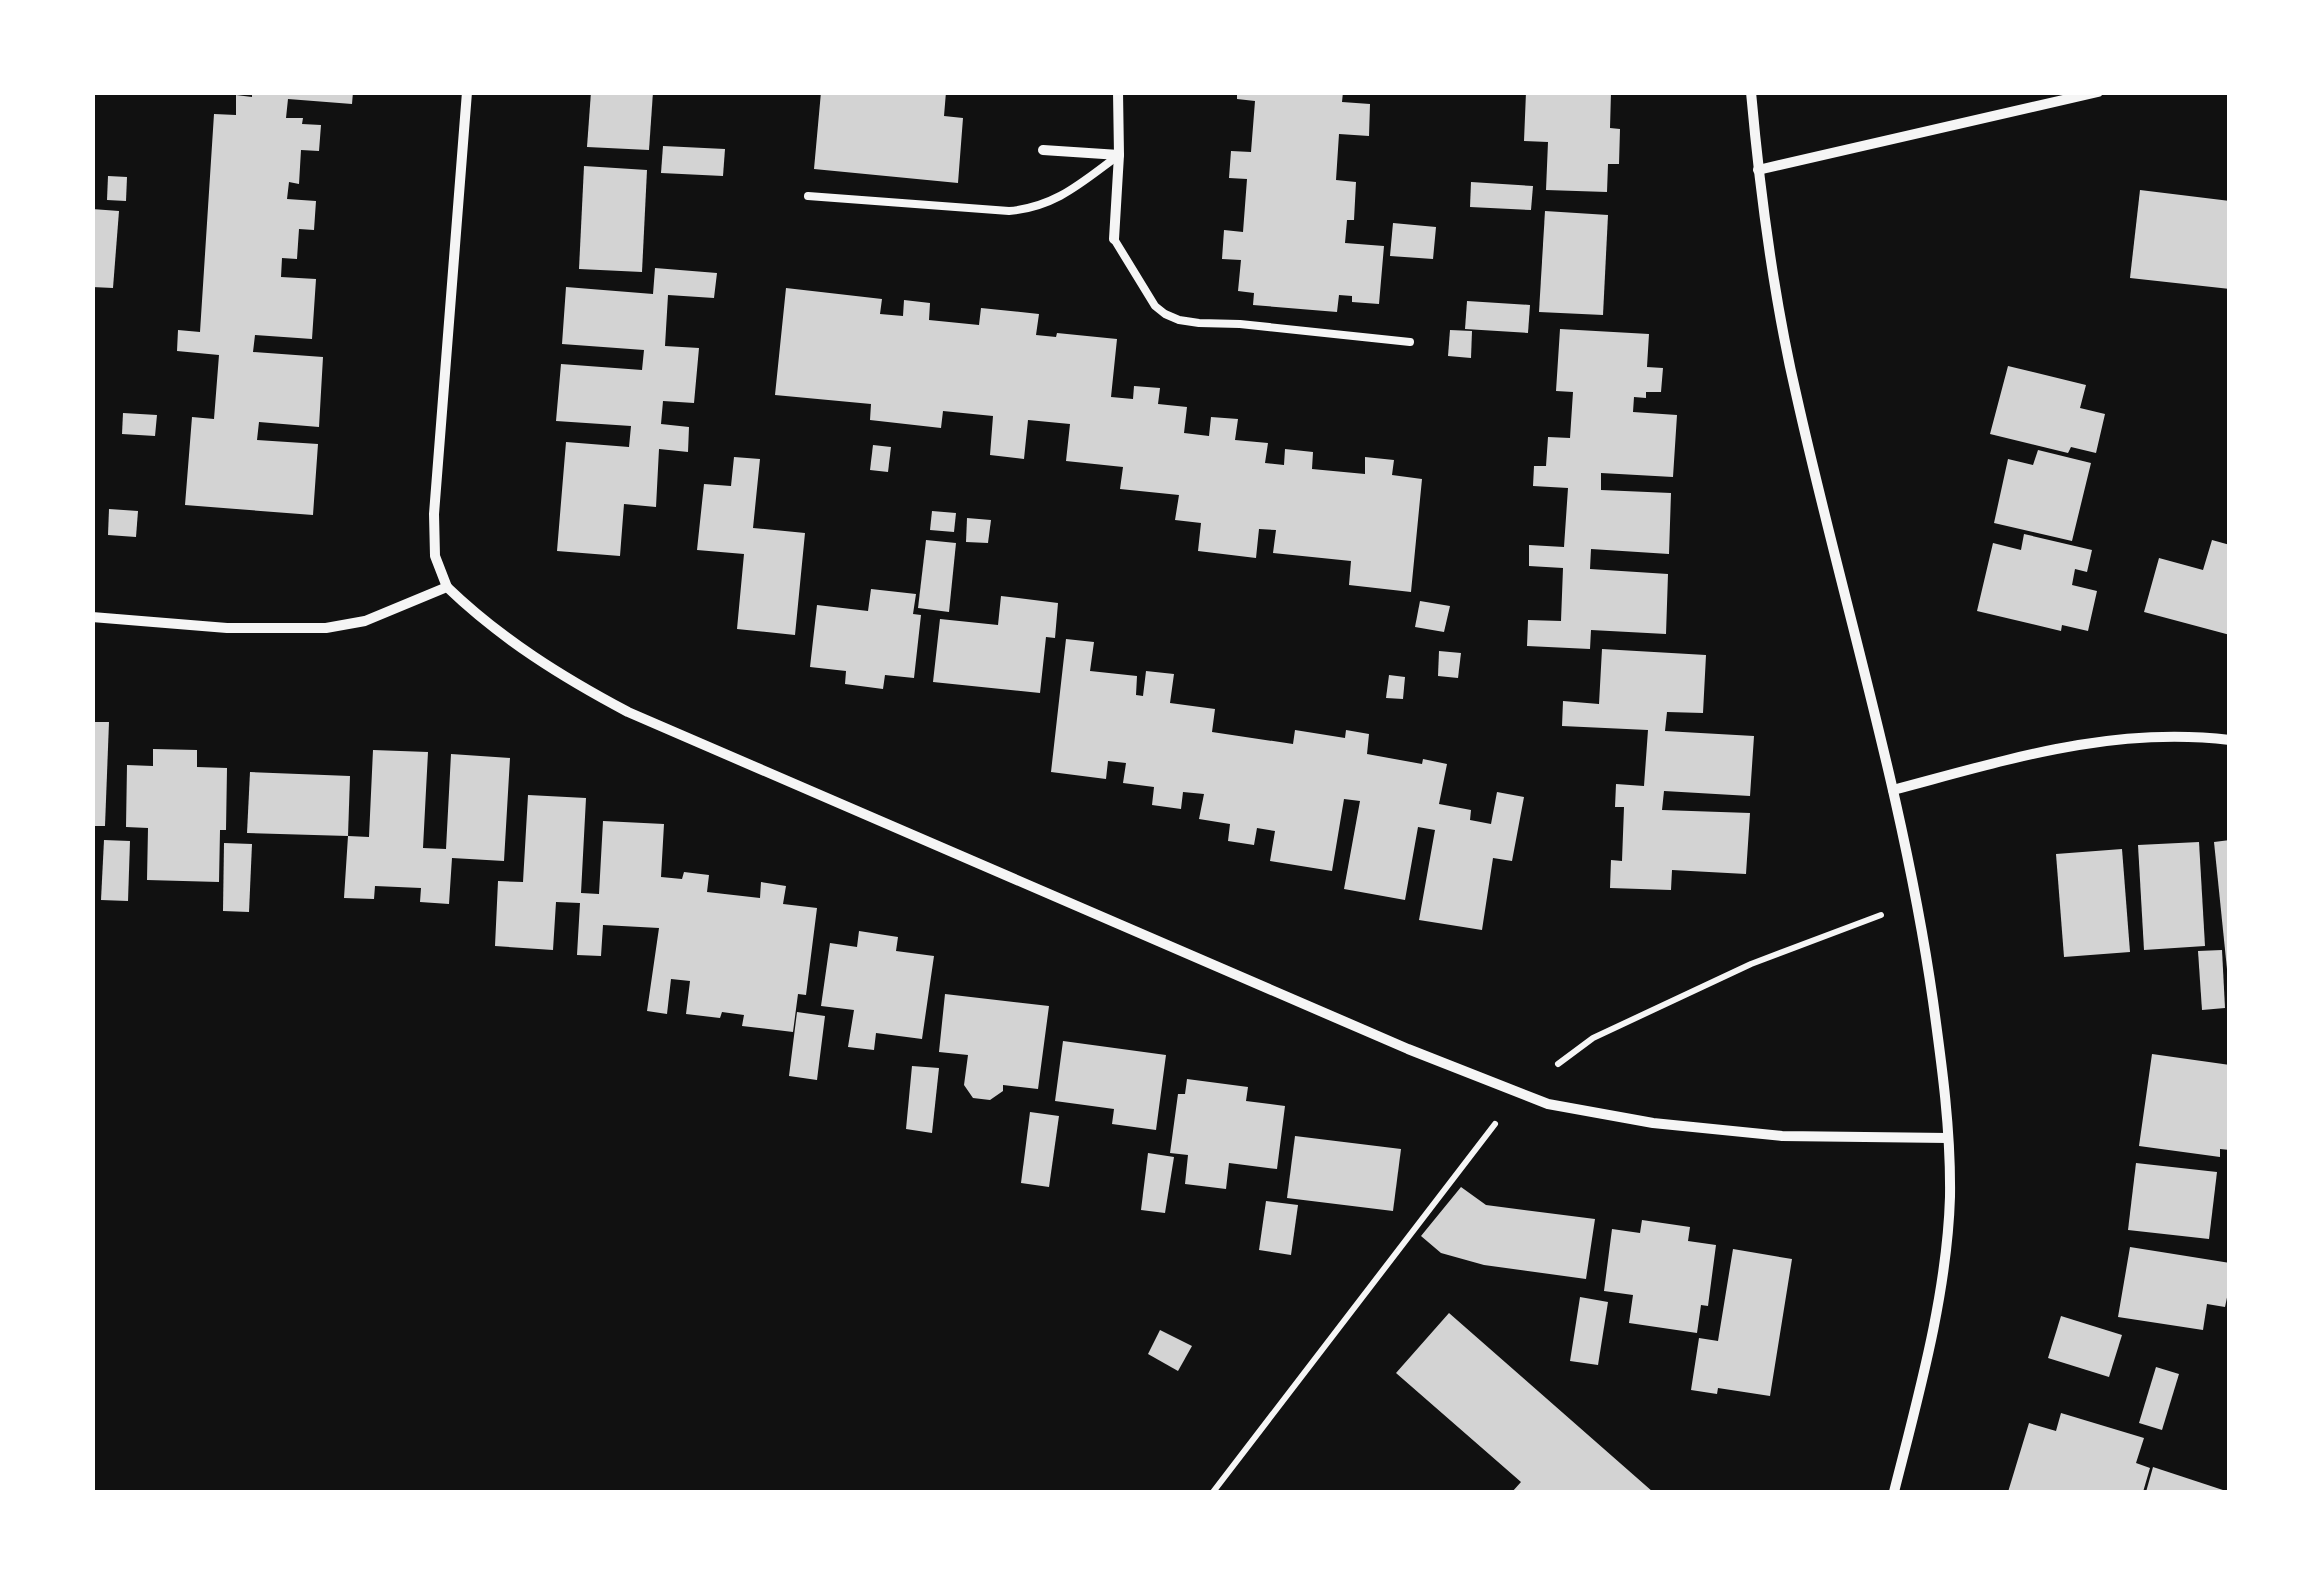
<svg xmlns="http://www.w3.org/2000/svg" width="2322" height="1585" viewBox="0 0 2322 1585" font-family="Bitter,serif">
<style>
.building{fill:#d3d3d3}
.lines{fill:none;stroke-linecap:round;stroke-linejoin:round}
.path{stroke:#f5f5f5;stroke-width:6}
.service{stroke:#f5f5f5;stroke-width:8}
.minor{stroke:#f5f5f5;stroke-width:10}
</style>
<rect width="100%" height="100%" fill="#111"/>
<g class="building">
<polygon points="252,92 353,92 352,104 288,99 286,118 303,118 302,124 321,125 319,151 301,150 299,184 289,182 287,199 316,201 314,230 299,229 297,259 282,258 281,277 316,279 312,339 255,335 253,352 323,357 319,427 259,422 257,440 318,444 313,515 185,505 192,417 214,419 219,355 177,351 178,330 200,332 214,114 236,115 236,95 252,97"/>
<polygon points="591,92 653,92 649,150 587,147"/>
<polygon points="821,92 946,92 944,116 963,118 958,183 814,169"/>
<polygon points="1237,92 1343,92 1342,102 1370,104 1369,136 1339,134 1336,180 1356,182 1354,220 1347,220 1345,243 1384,246 1379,304 1352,302 1352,296 1339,295 1337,312 1253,305 1254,293 1238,291 1241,260 1222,259 1224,230 1243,232 1247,179 1229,178 1231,151 1251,152 1255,101 1237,99"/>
<polygon points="1526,92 1611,92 1610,128 1620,129 1619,164 1608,164 1607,192 1546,190 1548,142 1524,141"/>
<polygon points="663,146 725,149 723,176 661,173"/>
<polygon points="584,166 647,170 642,272 579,269"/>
<polygon points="108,176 127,177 126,201 107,200"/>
<polygon points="1471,182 1533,186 1531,210 1470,207"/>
<polygon points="2140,190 2230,201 2230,289 2130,278"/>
<polygon points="92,209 119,211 113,288 92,287"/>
<polygon points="1545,211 1608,215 1603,315 1539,312"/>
<polygon points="1393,223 1436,227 1433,259 1390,256"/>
<polygon points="655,268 717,273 714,298 668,295 665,346 699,348 694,403 663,401 661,424 689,427 688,452 659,449 656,507 624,504 620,556 557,551 566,442 629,447 631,426 556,421 561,364 642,370 644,350 562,344 566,287 653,294"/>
<polygon points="786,288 882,299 880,314 903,316 904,300 930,303 929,320 979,325 981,308 1039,314 1036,335 1056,337 1057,333 1117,339 1111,397 1133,399 1134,386 1160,388 1158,404 1187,407 1184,433 1209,436 1211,417 1238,419 1235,440 1268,443 1265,463 1284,465 1285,449 1313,452 1312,469 1365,474 1365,457 1394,460 1392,475 1422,479 1411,592 1349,585 1351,561 1273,553 1276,530 1259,529 1256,558 1198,551 1201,523 1175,520 1179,495 1120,489 1123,467 1066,461 1070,424 1028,420 1024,459 990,455 993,416 943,411 941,428 870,420 871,404 775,395"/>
<polygon points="1467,301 1530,305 1528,333 1465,329"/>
<polygon points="1560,329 1649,334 1647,367 1663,368 1661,392 1646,392 1646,398 1634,397 1633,412 1677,415 1673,477 1601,473 1601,490 1671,493 1669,554 1591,549 1590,569 1668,574 1666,634 1591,630 1590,649 1527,646 1528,620 1561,621 1563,568 1529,566 1529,545 1564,547 1568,488 1533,486 1534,466 1546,466 1548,437 1570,438 1573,392 1556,391"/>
<polygon points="1450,330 1472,331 1471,358 1448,356"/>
<polygon points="2008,366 2086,385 2080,408 2105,414 2096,453 2071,447 2068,453 1990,434"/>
<polygon points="123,413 157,415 155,436 122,434"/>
<polygon points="873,445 891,447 888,472 870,470"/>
<polygon points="2038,450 2091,463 2072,541 1994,523 2008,459 2033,465"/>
<polygon points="734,457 760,459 753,528 805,533 795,635 737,629 744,554 697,550 704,484 731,486"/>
<polygon points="109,509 138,511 136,537 108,535"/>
<polygon points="932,511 956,513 954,532 930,530"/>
<polygon points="967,518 991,520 988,543 966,542"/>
<polygon points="2024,534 2092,550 2087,572 2075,569 2072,585 2097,591 2088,631 2062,625 2061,631 1977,611 1993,543 2021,550"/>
<polygon points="926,540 956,543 949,612 918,608"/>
<polygon points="2212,540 2230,545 2230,635 2144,612 2159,558 2203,570"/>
<polygon points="871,589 916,594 913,614 921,615 914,678 885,675 883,689 845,684 846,671 810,667 817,605 868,611"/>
<polygon points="1001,596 1058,603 1055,638 1046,637 1040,693 933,682 940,619 998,625"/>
<polygon points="1420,601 1450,606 1444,632 1415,627"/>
<polygon points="1066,639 1094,642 1090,671 1137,676 1136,695 1143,696 1146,671 1174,674 1170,703 1215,709 1212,732 1293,744 1295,730 1345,738 1346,730 1369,734 1367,754 1422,764 1423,759 1447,764 1439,804 1471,810 1470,820 1491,824 1497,792 1524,797 1512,861 1493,858 1482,930 1419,920 1435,830 1418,827 1405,900 1344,889 1360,801 1344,799 1332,871 1270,861 1275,831 1257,828 1254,845 1228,841 1230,824 1199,819 1204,794 1183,792 1181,809 1152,805 1154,787 1123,783 1126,763 1108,761 1106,779 1051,772"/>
<polygon points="1602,649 1706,655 1703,713 1667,712 1665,731 1754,736 1750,796 1664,791 1662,810 1750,813 1746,874 1672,870 1671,890 1610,888 1611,860 1622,861 1624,807 1615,807 1616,784 1644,786 1648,730 1562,726 1563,701 1599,704"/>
<polygon points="1439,651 1461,653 1458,678 1438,676"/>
<polygon points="1389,675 1405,677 1403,699 1386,698"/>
<polygon points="92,722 109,722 105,826 92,826"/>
<polygon points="153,749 197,750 197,767 227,768 226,830 220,830 219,882 147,880 148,828 126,827 127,765 153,766"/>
<polygon points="373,750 428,752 423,848 446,849 451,754 510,758 504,861 452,858 449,904 420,902 421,888 375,886 374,899 344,898 348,836 369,837"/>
<polygon points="250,772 350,776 348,836 247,833"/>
<polygon points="528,795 586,798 581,893 599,894 603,821 664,824 661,877 682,879 684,872 709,875 707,892 760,898 761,882 786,886 783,904 817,908 806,995 798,994 793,1032 742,1026 744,1015 722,1012 720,1018 686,1014 690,981 671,979 667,1014 647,1011 659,928 603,925 601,956 577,955 580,903 556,902 553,950 495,946 498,881 523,882"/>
<polygon points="104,840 130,841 128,901 101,900"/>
<polygon points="2230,840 2230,969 2227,969 2214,842"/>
<polygon points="2199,842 2205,946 2144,950 2138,845"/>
<polygon points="224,843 252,844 249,912 223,911"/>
<polygon points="2122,849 2130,952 2064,957 2056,854"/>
<polygon points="859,931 898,937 896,951 934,956 922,1039 876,1033 874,1050 848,1047 854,1010 821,1006 830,943 857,947"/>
<polygon points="2222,950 2225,1008 2202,1010 2198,951"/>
<polygon points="945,994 1049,1006 1038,1089 1003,1085 1003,1091 990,1100 973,1098 964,1085 968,1055 939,1052"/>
<polygon points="797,1012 825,1016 817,1080 789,1076"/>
<polygon points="1063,1041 1166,1055 1156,1130 1112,1124 1114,1109 1055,1101"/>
<polygon points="2152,1054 2230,1065 2228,1090 2230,1091 2230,1150 2220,1149 2220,1157 2139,1146"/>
<polygon points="912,1066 939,1068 932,1133 906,1129"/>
<polygon points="1187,1079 1248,1087 1246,1101 1285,1106 1277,1169 1229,1163 1226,1189 1185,1184 1188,1155 1170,1153 1178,1094 1185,1094"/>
<polygon points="1030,1112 1059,1116 1049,1187 1021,1183"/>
<polygon points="1295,1136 1401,1149 1393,1211 1287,1198"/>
<polygon points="1148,1153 1174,1157 1165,1213 1141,1210"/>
<polygon points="2136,1163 2217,1172 2209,1239 2128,1230"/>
<polygon points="1461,1187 1486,1205 1595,1219 1586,1279 1484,1265 1441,1253 1421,1236"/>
<polygon points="1266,1201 1298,1205 1291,1255 1259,1250"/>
<polygon points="1642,1220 1690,1227 1688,1241 1716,1245 1708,1306 1701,1305 1697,1333 1629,1323 1633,1295 1604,1291 1612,1229 1640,1233"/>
<polygon points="2130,1247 2230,1263 2230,1283 2225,1307 2207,1304 2203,1330 2118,1317"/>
<polygon points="1733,1249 1792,1259 1770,1396 1718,1388 1717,1394 1691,1390 1699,1338 1718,1341"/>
<polygon points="1580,1297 1608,1302 1598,1365 1570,1361"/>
<polygon points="1449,1313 1653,1492 1512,1492 1521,1482 1396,1373"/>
<polygon points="2061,1316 2122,1335 2109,1377 2048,1358"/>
<polygon points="1160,1330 1192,1346 1178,1371 1148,1354"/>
<polygon points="2156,1367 2179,1374 2162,1430 2139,1423"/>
<polygon points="2061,1413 2144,1438 2136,1463 2150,1468 2143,1492 2008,1492 2029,1423 2056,1431"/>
<polygon points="2153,1467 2229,1492 2146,1492"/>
</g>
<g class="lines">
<g class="path">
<polyline points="1558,1064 1593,1038 1751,964 1881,915"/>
<polyline points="1213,1492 1495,1124"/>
</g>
<g class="service">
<path d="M808 196 1009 211C1056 207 1082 182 1119 155"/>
<polyline points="1114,239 1155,306 1165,314 1179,320 1199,323 1240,324 1410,342"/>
</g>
<g class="minor">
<path d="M1751 92C1760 193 1774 300 1797 398 1842 599 1904 797 1933 1001 1942 1066 1951 1131 1950 1197 1947 1295 1918 1397 1894 1492"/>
<polyline points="1043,150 1119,155"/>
<polyline points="1758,170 2098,92"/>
<polyline points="1114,239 1119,155 1118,92"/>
<polyline points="447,587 435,556 434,514 467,92"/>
<path d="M92 617 227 628H326L365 621 447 587C501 639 562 677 628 712L1408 1049 1548 1104 1653 1123 1782 1136 1948 1138"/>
<path d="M1893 790C2007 760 2110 726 2230 740"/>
</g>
</g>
<rect width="2322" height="1585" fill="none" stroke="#ffffff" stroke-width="190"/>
</svg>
